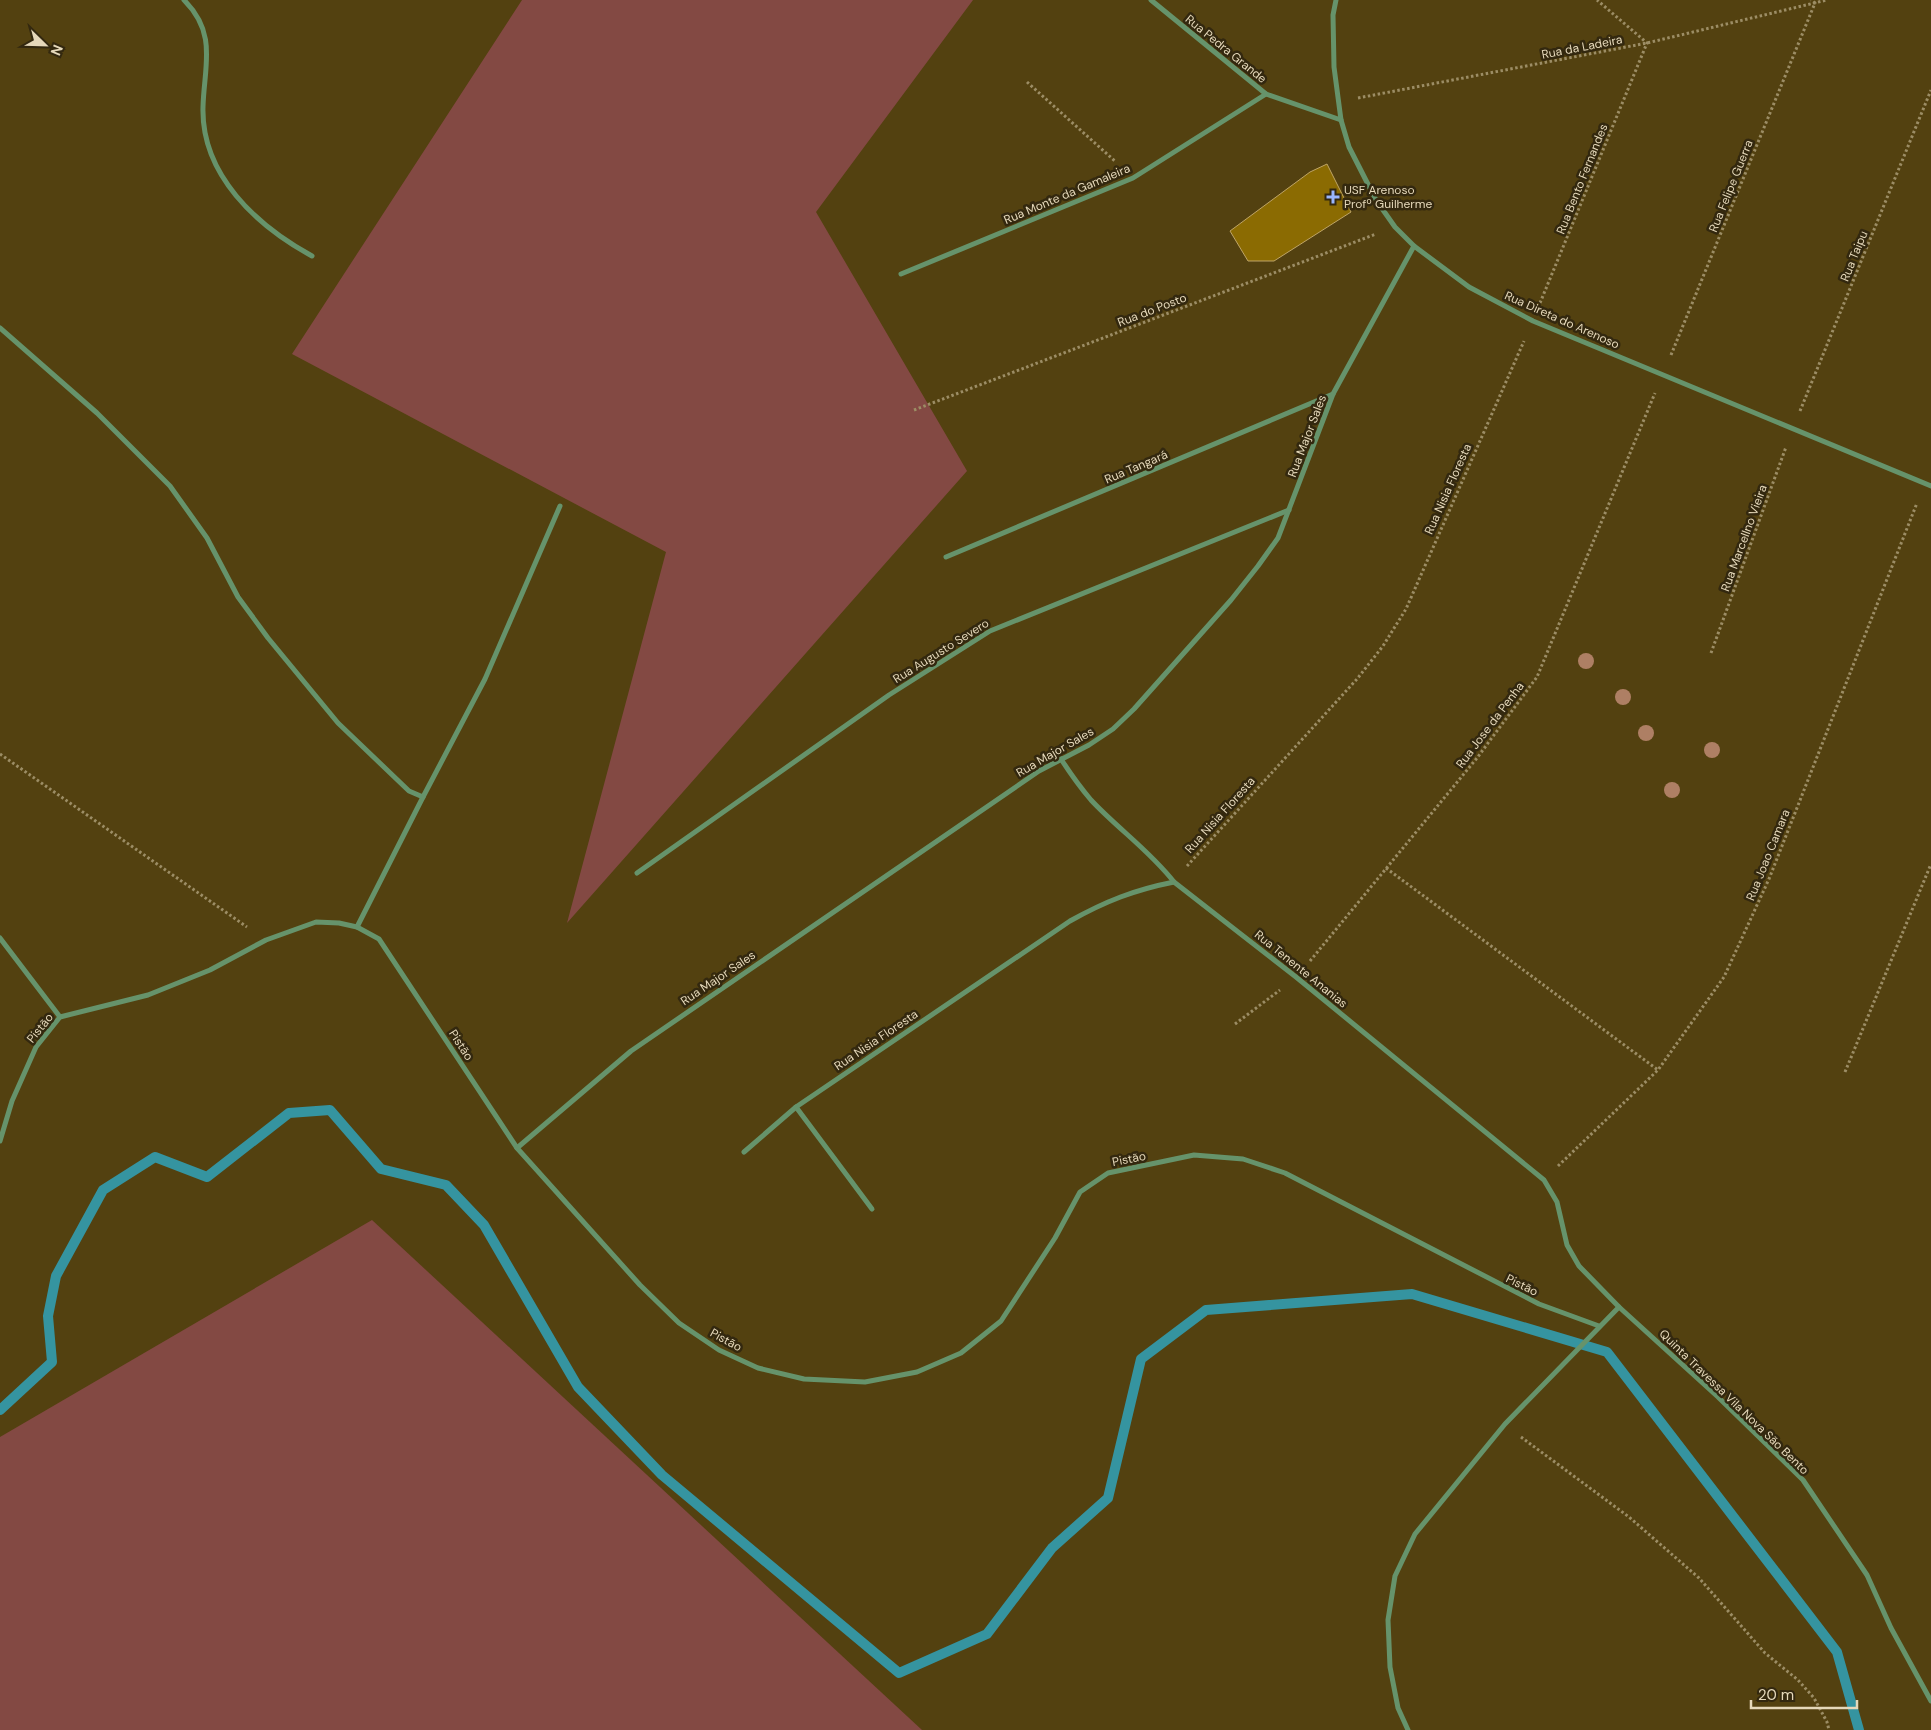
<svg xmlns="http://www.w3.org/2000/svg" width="1931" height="1730" viewBox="0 0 1931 1730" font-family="'DM Sans',sans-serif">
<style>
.green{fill:#834943}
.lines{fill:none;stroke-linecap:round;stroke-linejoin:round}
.stream{stroke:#3594a0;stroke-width:10}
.building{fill:#8b6b02;stroke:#bea466}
.path{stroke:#9c8d65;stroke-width:3;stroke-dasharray:2.5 2.5;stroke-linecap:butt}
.street{stroke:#66936b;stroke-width:5}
.tree{fill:#ae7f64}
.poi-dot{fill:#99b5fd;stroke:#33280f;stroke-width:2}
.labels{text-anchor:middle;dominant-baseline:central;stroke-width:5;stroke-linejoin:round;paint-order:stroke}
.street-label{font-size:12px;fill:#e5d8ba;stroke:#33280f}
.poi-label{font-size:12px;fill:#e5d8ba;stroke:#33280f;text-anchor:start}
</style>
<rect width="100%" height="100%" fill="#534110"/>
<g class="green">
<polygon points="522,0 973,0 816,212 967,471 567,923 666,552 292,354"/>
<polygon points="372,1220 922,1730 0,1730 0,1437"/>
</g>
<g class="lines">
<polyline class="stream" points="0,1410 52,1362 48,1316 56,1276 103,1190 155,1157 207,1177 289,1113 330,1110 381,1169 446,1185 484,1225 578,1387 662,1475 899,1673 987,1634 1052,1548 1108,1498 1141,1359 1206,1310 1412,1294 1607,1352 1837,1652 1859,1730"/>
</g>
<polygon class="building" points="1327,164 1351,212 1274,261 1248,261 1230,231 1310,172"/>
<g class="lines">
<g class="path">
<polyline points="1027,82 1116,162"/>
<polyline points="1358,98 1647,43 1827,0"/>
<polyline points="1540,303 1647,43 1597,0"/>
<polyline points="1671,355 1815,3 1811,0"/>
<polyline points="914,410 1376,234"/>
<polyline points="1800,411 1931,90"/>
<polyline points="1711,653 1786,447"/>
<polyline points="0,754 247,927"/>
<polyline points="1187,866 1357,679 1383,646 1406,609 1524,341"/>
<polyline points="1386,868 1658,1070"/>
<polyline points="1310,961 1477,758 1537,677 1655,393"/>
<polyline points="1235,1024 1280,990"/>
<polyline points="1845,1072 1931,864"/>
<polyline points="1558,1166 1658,1070 1724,977 1769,879 1917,503"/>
<polyline points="1521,1437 1629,1517 1699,1578 1765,1653 1798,1680 1814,1698 1827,1722 1829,1730"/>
</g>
<g class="street">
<path d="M184 0C218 34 204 66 203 107 201 175 257 226 312 256"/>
<polyline points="1151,0 1266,94"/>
<polyline points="1336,0 1333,15 1334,67 1341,120 1349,147 1376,200 1395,227 1414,246 1469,287 1533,321 1931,486"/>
<polyline points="901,274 1133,178 1266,94 1341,120"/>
<polyline points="0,328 97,413 170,486 207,538 238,597 268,638 338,723 409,791 423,797 485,679 560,506"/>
<polyline points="946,557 1333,394"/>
<path d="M1061 759C1070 773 1080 787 1091 800 1117 828 1150 851 1174 882L1296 977 1544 1180 1557 1202 1567 1245 1579 1266 1619 1307 1718 1397 1803 1480 1867 1575 1891 1628 1931 1701"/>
<polyline points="637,873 889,695 990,631 1289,510"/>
<polyline points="357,927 423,797"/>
<polyline points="0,938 60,1017"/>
<polyline points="796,1107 872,1209"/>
<polyline points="0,1141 12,1101 36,1047 60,1017 148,995 210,970 266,940 316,922 339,923 357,927 379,939 517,1148 640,1285 679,1323 719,1350 758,1368 804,1379 865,1382 917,1372 961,1353 1001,1321 1055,1238 1080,1192 1108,1173 1194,1155 1243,1159 1285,1173 1539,1304 1599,1326"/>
<polyline points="517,1148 631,1051 1039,771 1089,745 1113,729 1134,709 1231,600 1258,566 1278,538 1333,394 1414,246"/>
<path d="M744 1152 796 1107 1070 921C1106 901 1134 890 1174 882"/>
<polyline points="1408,1730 1398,1708 1390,1667 1388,1620 1395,1576 1415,1534 1505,1424 1619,1307"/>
</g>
</g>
<g class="tree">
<circle cx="1586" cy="661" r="8"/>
<circle cx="1623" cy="697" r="8"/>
<circle cx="1646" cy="733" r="8"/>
<circle cx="1712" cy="750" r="8"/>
<circle cx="1672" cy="790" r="8"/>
</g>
<path class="poi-dot" d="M1330.5 189.5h5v5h5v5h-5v5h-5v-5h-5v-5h5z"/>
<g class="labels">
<g class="street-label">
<text transform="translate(1582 47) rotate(-11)">Rua da Ladeira</text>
<text transform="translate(1226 49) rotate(39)">Rua Pedra Grande</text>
<text transform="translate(1582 179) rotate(-68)">Rua Bento Fernandes</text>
<text transform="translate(1731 186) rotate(-68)">Rua Felipe Guerra</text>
<text transform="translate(1067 194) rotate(-23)">Rua Monte da Gamaleira</text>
<text transform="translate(1854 256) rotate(-68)">Rua Taipu</text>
<text transform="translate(1152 310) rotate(-21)">Rua do Posto</text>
<text transform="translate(1562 320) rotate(24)">Rua Direta do Arenoso</text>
<text transform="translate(1307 436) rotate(-69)">Rua Major Sales</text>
<text transform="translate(1136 467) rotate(-23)">Rua Tangará</text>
<text transform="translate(1448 489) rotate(-66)">Rua Nisia Floresta</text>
<text transform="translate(1744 538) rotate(-70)">Rua Marcellno Vieira</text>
<text transform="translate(941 651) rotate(-32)">Rua Augusto Severo</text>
<text transform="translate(1490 725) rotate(-53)">Rua Jose da Penha</text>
<text transform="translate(1055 752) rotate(-30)">Rua Major Sales</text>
<text transform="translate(1220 815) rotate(-48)">Rua Nisia Floresta</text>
<text transform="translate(1768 855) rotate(-68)">Rua Joao Camara</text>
<text transform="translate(1301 969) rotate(39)">Rua Tenente Ananias</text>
<text transform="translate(718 978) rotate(-34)">Rua Major Sales</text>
<text transform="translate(40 1028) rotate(-51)">Pistão</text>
<text transform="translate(876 1040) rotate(-34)">Rua Nisia Floresta</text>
<text transform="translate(461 1045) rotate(57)">Pistão</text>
<text transform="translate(1129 1159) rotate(-11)">Pistão</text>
<text transform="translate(1522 1285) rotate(26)">Pistão</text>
<text transform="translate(726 1340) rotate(29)">Pistão</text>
<text transform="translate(1734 1402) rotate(44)">Quinta Travessa Vila Nova São Bento</text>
</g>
<g class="poi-label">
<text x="1344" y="190">USF Arenoso<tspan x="1344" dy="14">Profº Guilherme</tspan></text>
</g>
</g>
<g transform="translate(45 45) rotate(113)" stroke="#33280f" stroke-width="4" paint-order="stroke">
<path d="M0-4L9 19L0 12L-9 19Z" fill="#e5d8ba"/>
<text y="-8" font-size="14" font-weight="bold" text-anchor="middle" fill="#e5d8ba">N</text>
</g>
<path d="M1751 1700v8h106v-8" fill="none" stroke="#e5d8ba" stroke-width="2.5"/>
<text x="1758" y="1700" font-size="15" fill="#e5d8ba" stroke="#33280f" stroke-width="4" paint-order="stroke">20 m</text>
</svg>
